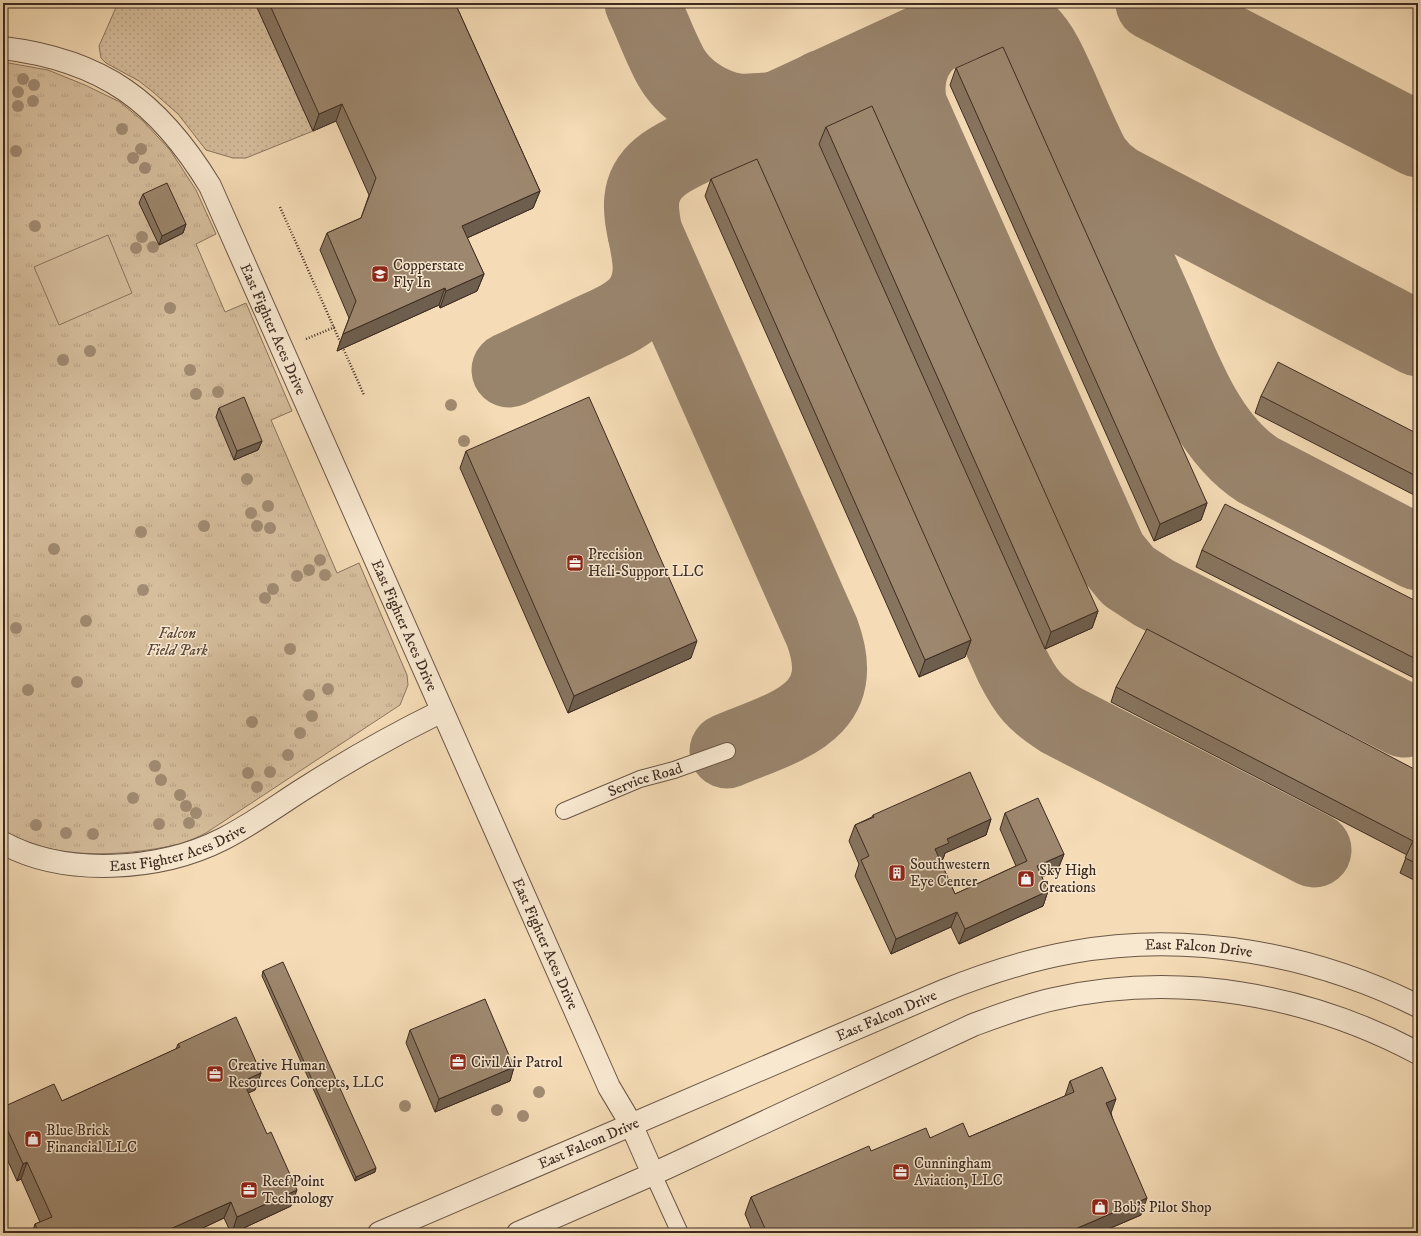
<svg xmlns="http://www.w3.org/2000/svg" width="1421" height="1236" viewBox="0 0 1421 1236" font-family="'IM FELL DW Pica',serif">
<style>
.grass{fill:url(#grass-dots);stroke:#8a745f}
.park{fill:url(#park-tufts);stroke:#8a745f}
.garden{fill:#d6be9d;stroke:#8a745f}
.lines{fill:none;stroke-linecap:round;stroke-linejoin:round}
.taxiway{stroke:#99846c;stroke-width:75}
.service-casing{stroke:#6b5746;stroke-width:18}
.minor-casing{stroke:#6b5746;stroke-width:24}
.path{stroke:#3d2b21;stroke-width:2.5;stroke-dasharray:1 2;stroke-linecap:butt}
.service{stroke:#f8e8d0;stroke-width:16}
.minor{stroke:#f8e8d0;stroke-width:22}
.tree{fill:#a18b72}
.wall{fill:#87745f;stroke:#3d2b21}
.shaded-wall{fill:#6e5e4d;stroke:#3d2b21}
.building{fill:#9d876e;stroke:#3d2b21}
.labels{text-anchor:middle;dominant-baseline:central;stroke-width:3;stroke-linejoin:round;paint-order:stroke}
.poi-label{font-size:15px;fill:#3d2b21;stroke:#f8e8d0;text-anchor:start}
.street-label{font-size:15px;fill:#3d2b21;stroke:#f8e8d0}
.park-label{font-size:15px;font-style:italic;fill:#5c483a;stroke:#f8e8d0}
</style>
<defs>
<pattern id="grass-dots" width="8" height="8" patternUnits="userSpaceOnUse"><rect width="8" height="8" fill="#d6be9d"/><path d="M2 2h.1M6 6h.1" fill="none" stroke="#b9a387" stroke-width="1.8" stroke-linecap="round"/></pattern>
<pattern id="park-tufts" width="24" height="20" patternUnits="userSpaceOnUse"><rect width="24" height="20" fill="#d6be9d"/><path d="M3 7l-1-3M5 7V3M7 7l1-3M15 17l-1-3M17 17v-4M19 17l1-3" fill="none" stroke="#b9a387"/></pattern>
</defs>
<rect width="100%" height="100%" fill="#f5dcb6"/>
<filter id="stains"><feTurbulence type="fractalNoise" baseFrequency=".005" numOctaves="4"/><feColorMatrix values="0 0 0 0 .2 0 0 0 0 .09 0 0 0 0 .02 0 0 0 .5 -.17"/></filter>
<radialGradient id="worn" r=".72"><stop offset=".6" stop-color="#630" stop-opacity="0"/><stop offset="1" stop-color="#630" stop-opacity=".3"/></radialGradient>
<polygon class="grass" points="118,3 255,3 313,131 246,158 233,158 206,150 178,114 153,92 139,81 106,63 101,58 99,46"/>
<path class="park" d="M3 62 48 70 85 85 120 102 143 121 170 150 196 190 216 234 196 244 225 312 246 303 292 411 271 420 337 573 359 563 407 675 408 685 400 705 206 833C198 837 189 841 180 844 140 853 92 858 52 849 35 845 19 839 3 831Z"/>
<polygon class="garden" points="108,235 132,293 59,325 34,267"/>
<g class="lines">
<g class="taxiway">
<path d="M642 3C652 24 660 47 671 67 684 90 712 108 738 111 751 112 765 110 778 109"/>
<polyline points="1153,3 1418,140"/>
<path d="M969 21C1025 6 1041 44 1060 87 1071 112 1081 136 1093 159L1104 172 1117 182 1418 339"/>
<path d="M933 37C911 54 904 79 910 106L1110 554 1128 576 1154 593 1404 720"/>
<path d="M823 87C791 106 782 126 786 162L1012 665C1026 693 1034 703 1061 720L1314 850"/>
<path d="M1090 155C1111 203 1132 252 1154 300 1179 357 1204 435 1258 470L1418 553"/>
<path d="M645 233 822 632C852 713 786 726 727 751"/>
<path d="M509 370C535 358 560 346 586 334 604 325 627 318 640 301 672 257 614 205 660 167 669 159 681 154 692 148L1007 3"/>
</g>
<defs>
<g id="service">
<path id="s1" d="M564 811 640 779 674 770 727 751"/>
<polyline points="653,1174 680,1233"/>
</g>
<g id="minor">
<path id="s2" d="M3 48C103 60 159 102 210 186L609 1087 631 1124 653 1174"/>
<path id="s3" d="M3 843C65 877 160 871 223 839 251 825 278 805 305 788 349 760 395 734 442 711"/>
<path id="s4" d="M379 1233 943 991C985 974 1028 960 1073 952 1189 931 1313 954 1418 1006"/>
<path d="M518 1233 653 1174 973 1025C1000 1015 1026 1005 1054 999 1178 971 1307 994 1418 1053"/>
</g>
</defs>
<use href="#service" class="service-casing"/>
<use href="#minor" class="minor-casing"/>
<g class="path">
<polyline points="280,207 364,395"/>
<polyline points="306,339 335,327"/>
</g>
<use href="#service" class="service"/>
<use href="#minor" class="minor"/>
</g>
<g class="tree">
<circle cx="23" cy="79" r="6"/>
<circle cx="34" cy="85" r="6"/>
<circle cx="18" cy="92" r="6"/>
<circle cx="33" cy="101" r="6"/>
<circle cx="18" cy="106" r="6"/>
<circle cx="122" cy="129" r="6"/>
<circle cx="141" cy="149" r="6"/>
<circle cx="16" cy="151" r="6"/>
<circle cx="133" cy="158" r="6"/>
<circle cx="145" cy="168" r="6"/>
<circle cx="35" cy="226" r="6"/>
<circle cx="142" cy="237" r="6"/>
<circle cx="153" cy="247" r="6"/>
<circle cx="136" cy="248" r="6"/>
<circle cx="170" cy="308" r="6"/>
<circle cx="90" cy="351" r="6"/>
<circle cx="63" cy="360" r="6"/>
<circle cx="190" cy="370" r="6"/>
<circle cx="218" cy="392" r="6"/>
<circle cx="196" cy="394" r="6"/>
<circle cx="451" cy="405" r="6"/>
<circle cx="464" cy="441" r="6"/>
<circle cx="247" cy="479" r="6"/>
<circle cx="268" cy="506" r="6"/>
<circle cx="251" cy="513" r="6"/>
<circle cx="204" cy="526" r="6"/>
<circle cx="257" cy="526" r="6"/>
<circle cx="270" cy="528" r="6"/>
<circle cx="141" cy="532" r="6"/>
<circle cx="54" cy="549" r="6"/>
<circle cx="320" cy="560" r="6"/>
<circle cx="309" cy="570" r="6"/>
<circle cx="325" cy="575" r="6"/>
<circle cx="297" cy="576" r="6"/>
<circle cx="273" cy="589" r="6"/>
<circle cx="143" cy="590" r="6"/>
<circle cx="265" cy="598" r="6"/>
<circle cx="86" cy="621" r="6"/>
<circle cx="16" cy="628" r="6"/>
<circle cx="290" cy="649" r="6"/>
<circle cx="77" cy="682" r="6"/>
<circle cx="328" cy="689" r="6"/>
<circle cx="28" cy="690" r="6"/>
<circle cx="309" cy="695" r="6"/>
<circle cx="312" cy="716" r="6"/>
<circle cx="252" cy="722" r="6"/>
<circle cx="300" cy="733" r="6"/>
<circle cx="288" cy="755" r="6"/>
<circle cx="155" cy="766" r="6"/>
<circle cx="270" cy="772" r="6"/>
<circle cx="248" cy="773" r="6"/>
<circle cx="161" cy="780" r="6"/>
<circle cx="257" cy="787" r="6"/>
<circle cx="180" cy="795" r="6"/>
<circle cx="133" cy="798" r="6"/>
<circle cx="186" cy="806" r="6"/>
<circle cx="196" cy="813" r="6"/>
<circle cx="189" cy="823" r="6"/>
<circle cx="159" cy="824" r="6"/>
<circle cx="36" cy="825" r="6"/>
<circle cx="66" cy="833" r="6"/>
<circle cx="93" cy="834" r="6"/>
<circle cx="539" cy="1092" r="6"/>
<circle cx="405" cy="1106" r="6"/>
<circle cx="497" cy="1110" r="6"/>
<circle cx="523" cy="1116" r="6"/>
</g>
<g class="wall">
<polygon points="255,3 455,3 540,191 533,208 467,238 484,274 477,291 440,308 439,305 337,351 349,318 320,250 327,233 361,218 369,195 336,121 313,131"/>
<polygon points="956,68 1207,503 1201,520 1154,541 950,85"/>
<polygon points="826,127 1098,611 1092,628 1045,649 819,144"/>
<polygon points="711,179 971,640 965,657 919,677 705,196"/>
<polygon points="143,194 186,224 183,233 159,245 139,203"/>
<polygon points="1261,396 1418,434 1418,497 1255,413"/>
<polygon points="219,408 262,441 258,450 234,460 216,417"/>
<polygon points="466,451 691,658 568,713 460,468"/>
<polygon points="1202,550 1418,602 1418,680 1196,567"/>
<polygon points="1116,687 1418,771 1418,882 1400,873 1407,855 1111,702"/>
<polygon points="1005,813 1064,854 1058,869 1042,877 1048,891 1043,906 959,944 951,927 891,954 855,876 859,864 849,841 855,825 872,817 873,815 991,819 986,835 945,853 943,859 940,860 955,894 1016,866 1000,829"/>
<polygon points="263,971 375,1172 355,1181 262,976"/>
<polygon points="410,1030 514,1067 510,1081 435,1112 406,1043"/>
<polygon points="178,1044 261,1073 255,1090 248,1093 291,1206 233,1233 231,1233 224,1218 192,1233 32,1233 35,1224 40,1222 21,1179 17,1181 3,1150 3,1107 62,1101 176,1049"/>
<polygon points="1070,1081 1111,1113 1141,1215 1099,1233 753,1233 745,1214 751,1197 930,1138 969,1137 1065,1096"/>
</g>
<g class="shaded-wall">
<polygon points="342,104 336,121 313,131 319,114"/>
<polygon points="540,191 533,208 456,243 462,226"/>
<polygon points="186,224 183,233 159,245 162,236"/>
<polygon points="484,274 477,291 440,308 446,291"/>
<polygon points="445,288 439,305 337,351 343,334"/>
<polygon points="262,441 258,450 234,460 237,451"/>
<polygon points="1207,503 1201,520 1154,541 1160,524"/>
<polygon points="1098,611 1092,628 1045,649 1051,632"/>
<polygon points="971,640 965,657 919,677 925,660"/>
<polygon points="697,641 691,658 568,713 574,696"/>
<polygon points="991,819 986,835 945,853 943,859 929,865 935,849 947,839"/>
<polygon points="1064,854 1058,869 1031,882 1037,866"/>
<polygon points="1048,891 1043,906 959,944 965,929"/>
<polygon points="957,912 951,927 891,954 896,939"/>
<polygon points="514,1067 510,1081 435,1112 439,1099"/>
<polygon points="261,1073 255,1090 237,1098 243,1081"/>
<polygon points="1116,1099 1110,1116 1106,1103"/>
<polygon points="27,1162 21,1179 17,1181 23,1164"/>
<polygon points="376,1168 375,1172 355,1181 356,1177"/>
<polygon points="297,1190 291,1206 233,1233 232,1233 237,1217"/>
<polygon points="1147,1198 1141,1215 1099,1233 1066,1233"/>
<polygon points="231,1202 224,1218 192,1233 161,1233"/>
</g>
<g class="building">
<polygon points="269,3 455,3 540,191 462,226 484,274 446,291 445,288 343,334 356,301 327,233 361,218 376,178 342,104 319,114"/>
<polygon points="1003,47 1207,503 1160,524 956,68"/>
<polygon points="872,106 1098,611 1051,632 826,127"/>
<polygon points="757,159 971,640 925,660 711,179"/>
<polygon points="167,183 186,224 162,236 143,194"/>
<polygon points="1278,362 1418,434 1418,477 1261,396"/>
<polygon points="244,397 262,441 237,451 219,408"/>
<polygon points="589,397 697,641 574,696 466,451"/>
<polygon points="1225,504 1418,602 1418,660 1202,550"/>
<polygon points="1147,629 1418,771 1418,864 1405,858 1413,841 1116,687"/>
<polygon points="970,772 991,819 947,839 949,843 935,849 955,894 1027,861 1005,813 1038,798 1064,854 1037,866 1048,891 965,929 957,912 896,939 861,860 869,856 855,825 874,817 873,815"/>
<polygon points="283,962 376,1168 356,1177 263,971"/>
<polygon points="485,999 514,1067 439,1099 410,1030"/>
<polygon points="236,1017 261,1073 243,1081 267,1134 271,1132 297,1190 237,1217 231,1202 161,1233 39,1233 35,1224 52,1217 27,1162 23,1164 3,1120 3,1107 54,1084 62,1101 180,1047 178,1044"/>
<polygon points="1102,1067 1116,1099 1106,1103 1147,1198 1066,1233 767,1233 751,1197 869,1146 871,1151 926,1128 930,1138 963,1123 969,1137 1074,1092 1070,1081"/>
</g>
<defs>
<symbol id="school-square" viewBox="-11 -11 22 22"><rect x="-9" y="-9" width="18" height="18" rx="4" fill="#8f2418" stroke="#f8e8d0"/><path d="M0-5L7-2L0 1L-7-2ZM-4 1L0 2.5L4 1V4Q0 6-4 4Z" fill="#fff"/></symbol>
<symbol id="office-square" viewBox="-11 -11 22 22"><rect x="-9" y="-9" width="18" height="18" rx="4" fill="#8f2418" stroke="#f8e8d0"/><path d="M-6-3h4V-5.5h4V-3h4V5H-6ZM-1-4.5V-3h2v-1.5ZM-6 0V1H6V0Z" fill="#fff"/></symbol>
<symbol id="building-square" viewBox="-11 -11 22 22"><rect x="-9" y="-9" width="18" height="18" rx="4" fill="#8f2418" stroke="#f8e8d0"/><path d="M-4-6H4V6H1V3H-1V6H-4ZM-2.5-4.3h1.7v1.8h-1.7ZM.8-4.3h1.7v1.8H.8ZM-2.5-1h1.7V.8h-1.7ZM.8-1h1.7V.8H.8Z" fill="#fff"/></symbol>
<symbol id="shop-square" viewBox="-11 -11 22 22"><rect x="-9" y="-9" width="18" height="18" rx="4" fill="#8f2418" stroke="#f8e8d0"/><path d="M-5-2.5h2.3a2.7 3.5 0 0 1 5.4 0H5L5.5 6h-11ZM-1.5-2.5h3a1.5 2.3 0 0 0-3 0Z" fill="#fff"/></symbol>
</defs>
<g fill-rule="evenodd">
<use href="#school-square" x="370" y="264" width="20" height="20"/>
<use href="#office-square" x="565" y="553" width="20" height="20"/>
<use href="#building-square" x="887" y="863" width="20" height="20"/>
<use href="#shop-square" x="1016" y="869" width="20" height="20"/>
<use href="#office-square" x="448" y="1052" width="20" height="20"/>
<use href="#office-square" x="205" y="1064" width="20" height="20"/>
<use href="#shop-square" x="23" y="1129" width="20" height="20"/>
<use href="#office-square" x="891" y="1162" width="20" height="20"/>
<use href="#office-square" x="239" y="1180" width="20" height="20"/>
<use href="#shop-square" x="1090" y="1197" width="20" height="20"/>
</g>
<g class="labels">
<g class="poi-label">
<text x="393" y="265">Copperstate<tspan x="393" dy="17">Fly In</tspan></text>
<text x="588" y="554">Precision<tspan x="588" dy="17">Heli-Support LLC</tspan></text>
<text x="910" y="864">Southwestern<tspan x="910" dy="17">Eye Center</tspan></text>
<text x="1039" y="870">Sky High<tspan x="1039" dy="17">Creations</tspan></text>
<text x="471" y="1062">Civil Air Patrol</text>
<text x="228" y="1065">Creative Human<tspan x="228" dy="17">Resources Concepts, LLC</tspan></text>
<text x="46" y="1130">Blue Brick<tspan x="46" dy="17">Financial LLC</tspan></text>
<text x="914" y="1163">Cunningham<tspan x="914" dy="17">Aviation, LLC</tspan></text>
<text x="262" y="1181">Reef Point<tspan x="262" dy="17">Technology</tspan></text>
<text x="1113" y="1207">Bob's Pilot Shop</text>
</g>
<g class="street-label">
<text stroke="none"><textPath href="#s2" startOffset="416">East Fighter Aces Drive</textPath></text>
<text stroke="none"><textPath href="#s2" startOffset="740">East Fighter Aces Drive</textPath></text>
<text stroke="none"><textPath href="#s1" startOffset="87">Service Road</textPath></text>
<text stroke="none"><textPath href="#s3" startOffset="181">East Fighter Aces Drive</textPath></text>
<text stroke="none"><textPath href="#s2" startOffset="1088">East Fighter Aces Drive</textPath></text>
<text stroke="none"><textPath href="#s4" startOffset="876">East Falcon Drive</textPath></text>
<text stroke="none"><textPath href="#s4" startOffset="552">East Falcon Drive</textPath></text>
<text stroke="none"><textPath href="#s4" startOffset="228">East Falcon Drive</textPath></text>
</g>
<g class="park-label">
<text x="177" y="633">Falcon<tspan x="177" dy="17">Field Park</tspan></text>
</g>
</g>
<rect width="1421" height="1236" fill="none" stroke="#f5dcb6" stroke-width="16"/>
<rect x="4" y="4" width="1413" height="1228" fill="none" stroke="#3d2b21" stroke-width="2"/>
<rect x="8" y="8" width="1405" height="1220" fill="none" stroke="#3d2b21"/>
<rect width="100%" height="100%" filter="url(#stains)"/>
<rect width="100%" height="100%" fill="url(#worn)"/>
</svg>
